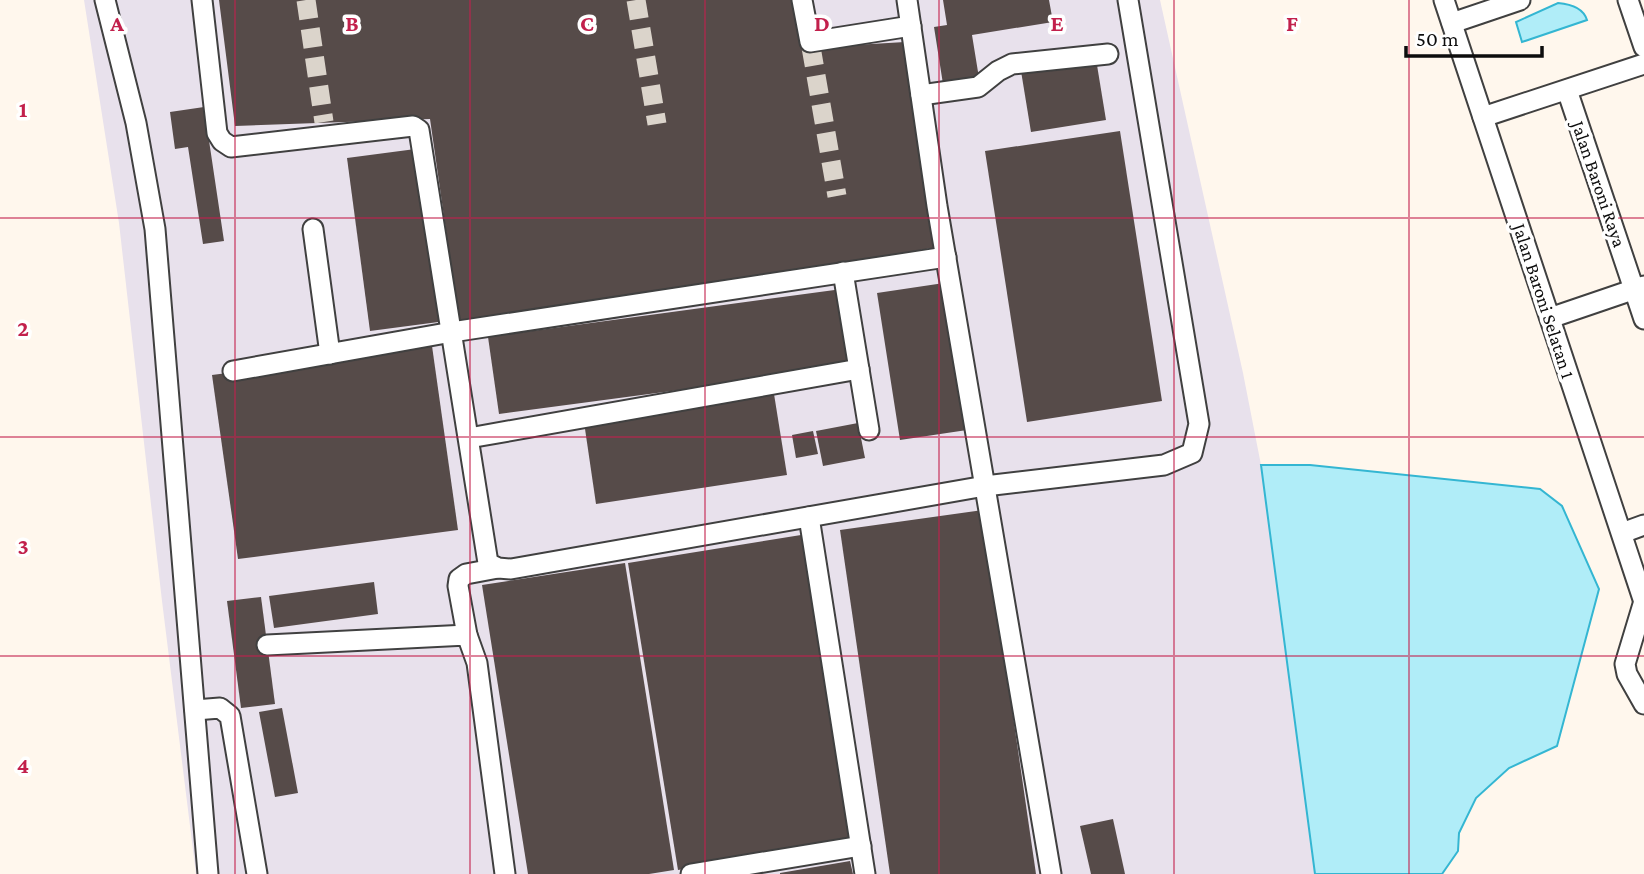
<svg xmlns="http://www.w3.org/2000/svg" width="1644" height="874" viewBox="0 0 1644 874" font-family="'Crimson Pro',serif">
<style>
.industrial{fill:#e8e1ec}
.water{fill:#b0edf8;stroke:#34b6d2;stroke-width:2}
.building{fill:#564b49}
.lines{fill:none;stroke-linecap:round;stroke-linejoin:round}
.minor-tunnel{stroke:#dbd4cb;stroke-width:19;stroke-dasharray:19 10;stroke-linecap:butt}
.minor-casing{stroke:#404040;stroke-width:23}
.minor{stroke:#fff;stroke-width:19}
.grid{fill:none;stroke:#c2204c;stroke-width:2;stroke-opacity:0.55}
.labels{text-anchor:middle;dominant-baseline:central;stroke-width:7;stroke-linejoin:round;paint-order:stroke}
.street-label{font-size:19px;fill:#0d0d0d;stroke:#fff}
.grid-label{font-size:23px;text-anchor:middle;font-weight:bold;fill:#c2204c;stroke:#fff;stroke-width:7;stroke-linejoin:round;paint-order:stroke}
</style>
<rect width="100%" height="100%" fill="#fff7ed"/>
<polygon class="industrial" points="84,0 1160,0 1243,373 1261,465 1315,874 196,874 162,601 119,223"/>
<g class="water">
<path d="M1558 3C1570 4 1583 7 1587 20L1522 42 1516 22Z"/>
<polygon points="1261,465 1310,465 1540,489 1562,506 1599,589 1557,746 1509,768 1476,798 1459,833 1458,851 1442,874 1315,874"/>
</g>
<g class="building">
<polygon points="219,0 796,0 804,48 905,42 938,247 460,328 430,119 235,126"/>
<polygon points="943,0 1049,0 1053,22 972,35 979,78 943,84 934,27 947,25"/>
<polygon points="1096,59 1106,120 1031,132 1021,71"/>
<polygon points="204,107 224,241 203,244 188,147 175,149 170,112"/>
<polygon points="1120,131 1162,401 1027,422 985,151"/>
<polygon points="423,148 446,321 370,331 347,158"/>
<polygon points="944,283 967,430 900,440 877,293"/>
<polygon points="842,289 853,367 499,414 488,337"/>
<polygon points="432,346 458,530 238,559 212,375"/>
<polygon points="774,394 787,475 596,504 584,422"/>
<polygon points="858,423 865,458 823,466 816,431"/>
<polygon points="813,431 818,454 796,458 792,435"/>
<polygon points="983,510 1036,874 890,874 840,530"/>
<polygon points="801,535 851,842 678,870 628,563"/>
<polygon points="625,563 674,870 649,874 528,874 482,585"/>
<polygon points="374,582 378,614 274,628 269,596"/>
<polygon points="261,597 275,704 241,708 227,601"/>
<polygon points="282,708 298,793 275,797 259,712"/>
<polygon points="1113,819 1125,874 1091,874 1080,826"/>
<polygon points="850,861 853,874 780,874 780,873"/>
</g>
<g class="lines">
<g class="minor-tunnel">
<polyline points="306,0 324,122"/>
<polyline points="636,0 657,124"/>
<polyline points="811,47 837,196"/>
</g>
<defs>
<g id="minor">
<polyline points="105,0 136,123 155,229 208,874"/>
<polyline points="202,0 217,133 222,141 231,147 413,126 419,130 488,563 498,568 511,569 985,486 1164,465 1192,453 1199,424 1128,0"/>
<polyline points="802,0 810,42 911,26"/>
<polyline points="907,0 937,206 1051,874"/>
<polyline points="1444,0 1644,602"/>
<polyline points="1628,0 1644,47"/>
<polyline points="1452,23 1520,0"/>
<polyline points="1567,90 1644,319"/>
<polyline points="921,95 978,87 998,71 1012,64 1108,54"/>
<polyline points="1483,117 1644,64"/>
<polyline points="313,229 330,354"/>
<polyline points="843,272 869,430"/>
<polyline points="1550,318 1644,286"/>
<polyline points="233,371 452,332 946,257"/>
<polyline points="469,438 859,369"/>
<polyline points="809,517 865,874"/>
<polyline points="1622,533 1644,525"/>
<polyline points="1644,601 1625,664 1627,674 1644,704"/>
<polyline points="467,635 458,586 459,579 466,574 498,568"/>
<polyline points="267,645 467,635 477,663 505,874"/>
<polyline points="195,710 220,708 230,716 257,874"/>
<polyline points="691,874 861,846"/>
</g>
</defs>
<use href="#minor" class="minor-casing"/>
<use href="#minor" class="minor"/>
</g>
<path class="grid" d="M235 0V874M470 0V874M705 0V874M939 0V874M1174 0V874M1409 0V874M0 218H1644M0 437H1644M0 656H1644"/>
<g class="labels">
<g class="street-label">
<text transform="translate(1599 184) rotate(71)">Jalan Baroni Raya</text>
<text transform="translate(1544 301) rotate(72)">Jalan Baroni Selatan 1</text>
</g>
</g>
<g class="grid-label">
<text x="117" y="31">A</text>
<text x="352" y="31">B</text>
<text x="587" y="31">C</text>
<text x="822" y="31">D</text>
<text x="1057" y="31">E</text>
<text x="1292" y="31">F</text>
<text x="23" y="117">1</text>
<text x="23" y="336">2</text>
<text x="23" y="554">3</text>
<text x="23" y="773">4</text>
</g>
<path d="M1406 46v10h136v-10" fill="none" stroke="#0d0d0d" stroke-width="3.5"/>
<text x="1416" y="46" font-size="21" fill="#0d0d0d" stroke="#ffffff" stroke-width="5" paint-order="stroke">50 m</text>
</svg>
